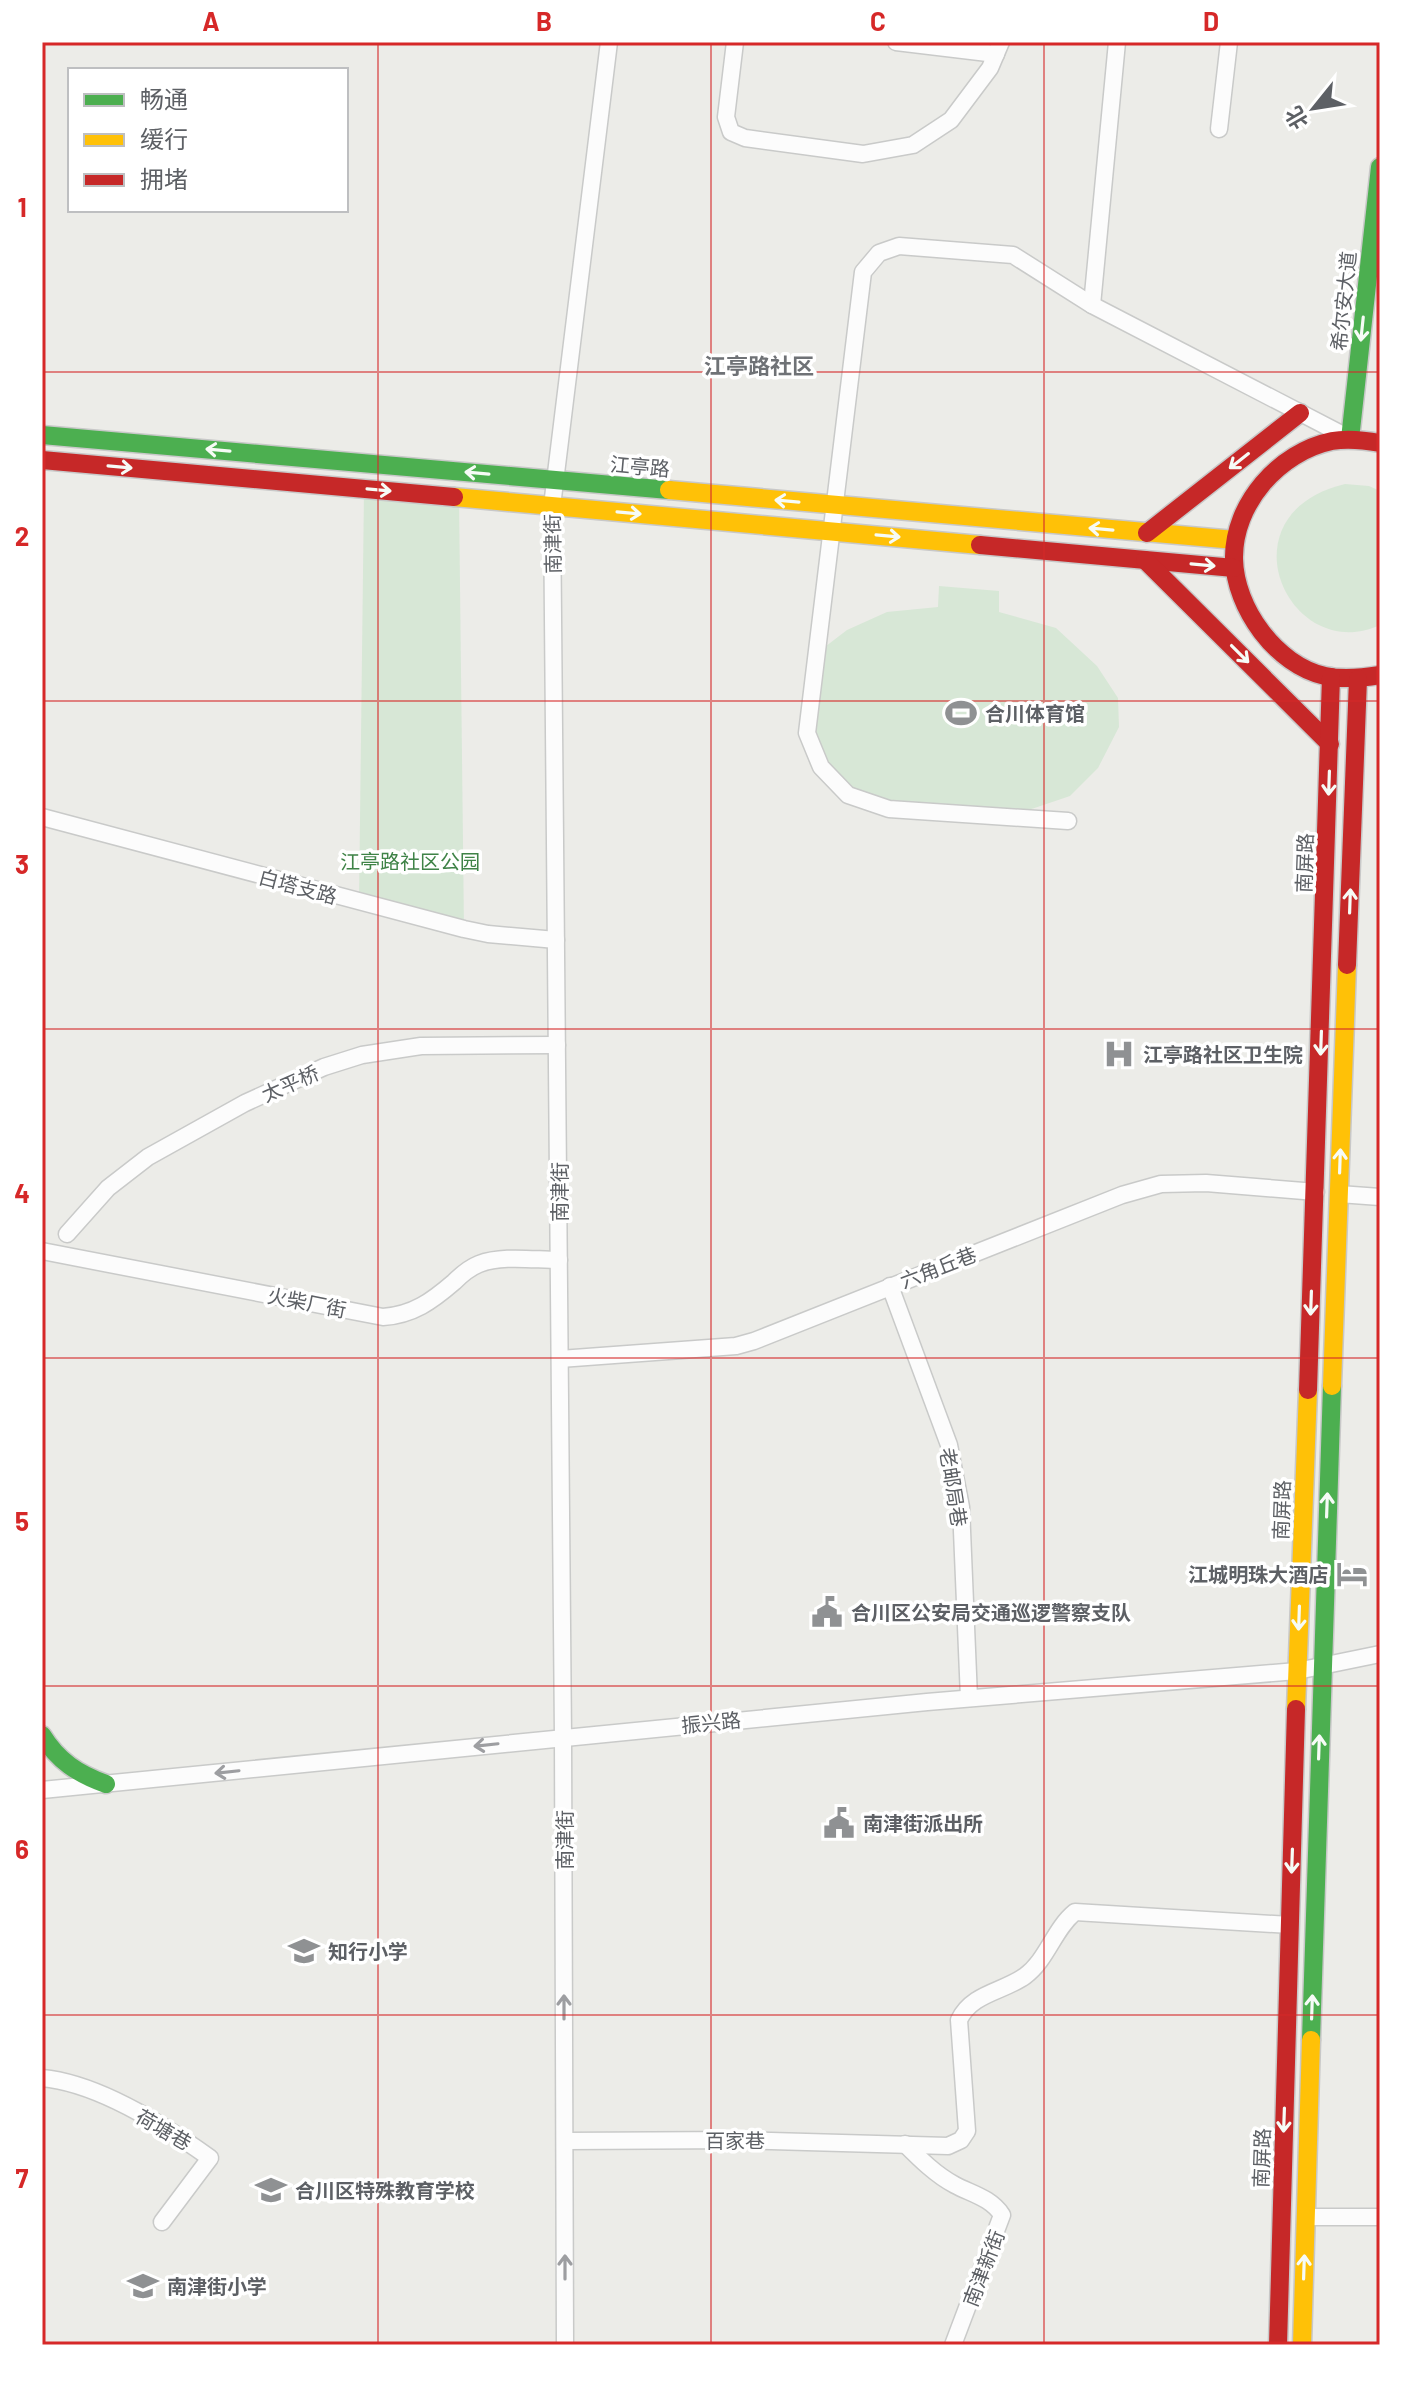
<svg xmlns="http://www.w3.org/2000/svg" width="1422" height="2387" viewBox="0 0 1422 2387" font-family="Barlow,'Noto Sans SC',sans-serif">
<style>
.green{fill:#d7e7d6}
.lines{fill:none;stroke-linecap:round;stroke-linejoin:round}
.street-casing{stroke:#c9cac9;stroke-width:19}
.fast-casing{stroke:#c8c8c8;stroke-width:21}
.slow-casing{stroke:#c8c8c8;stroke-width:21}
.jam-casing{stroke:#c8c8c8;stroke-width:21}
.street{stroke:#fcfcfc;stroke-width:16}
.fast{stroke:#4caf50;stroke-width:18}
.slow{stroke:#ffc107;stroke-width:18}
.jam{stroke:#c62828;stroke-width:18}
.oneway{stroke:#f6fbf6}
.oneway2{stroke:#9d9ea1}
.grid{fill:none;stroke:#d62828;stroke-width:2;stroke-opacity:0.55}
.labels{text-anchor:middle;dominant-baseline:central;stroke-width:7;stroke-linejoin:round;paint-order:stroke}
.street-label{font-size:20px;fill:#5d6065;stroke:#fff}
.poi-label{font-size:20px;font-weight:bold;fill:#5d6065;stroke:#fff;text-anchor:start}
.park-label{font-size:20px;fill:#3f8347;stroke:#fff}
.neighbourhood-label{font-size:22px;font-weight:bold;fill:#6f7276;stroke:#fff}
.neatline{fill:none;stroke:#d62828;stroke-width:3}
.grid-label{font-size:26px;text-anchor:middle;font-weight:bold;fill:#d62828}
</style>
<rect width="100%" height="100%" fill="#ecece8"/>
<g class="green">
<path d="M1345 484 1369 486 1380 491V625C1289 667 1219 514 1345 484Z"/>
<polygon points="364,489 459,498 464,929 359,902"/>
<polygon points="939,586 999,591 999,612 1056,628 1097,666 1118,698 1119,727 1098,768 1070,796 1011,816 889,809 848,795 807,733 802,697 817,653 847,630 887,612 938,607"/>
</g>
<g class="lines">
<defs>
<g id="street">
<polyline points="735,42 726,117 731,132 745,138 863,154 913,145 951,120 990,68 1001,42"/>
<polyline points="896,42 996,54"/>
<polyline points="1219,129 1229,42"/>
<polyline points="1092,305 1117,42"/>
<polyline points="42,817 464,929 488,934 556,940"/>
<polyline points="1068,821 889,809 848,795 821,767 807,733 863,272 879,253 899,246 1013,255 1092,305 1349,438"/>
<polyline points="1339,1194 1380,1197"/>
<polyline points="67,1234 108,1188 148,1157 245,1103 324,1067 362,1055 421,1046 557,1045"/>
<path d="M42 1251 383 1317C413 1315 432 1301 454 1282 461 1275 469 1268 479 1264 502 1255 534 1260 559 1260"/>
<polyline points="890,1286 949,1445 961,1507 969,1698"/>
<polyline points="560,1359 736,1346 754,1341 1122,1195 1161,1184 1206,1183 1316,1192"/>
<polyline points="42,1790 927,1702 1297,1671 1380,1654"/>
<path d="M42 2078C98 2083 164 2125 210 2158L162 2222"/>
<path d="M565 2141 739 2140 948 2146 961 2140 967 2131 959 2020C972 1993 1003 1992 1025 1976 1047 1960 1054 1929 1075 1912L1290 1925"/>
<path d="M905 2144C920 2159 936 2175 955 2185 972 2194 991 2198 1002 2215L953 2345"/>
<polyline points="1306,2217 1380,2217"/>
<polyline points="565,2345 563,1737 552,506 609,42"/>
</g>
<g id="fast">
<polyline points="42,435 669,490"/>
<polyline points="1350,439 1380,167"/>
<path d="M42 1735C58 1761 78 1774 106 1784"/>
<polyline points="1311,2040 1332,1386"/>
</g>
<g id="slow">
<polyline points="669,490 1235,540"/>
<polyline points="454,497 980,545"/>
<polyline points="1332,1386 1347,965"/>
<polyline points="1296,1709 1308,1390"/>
<polyline points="1302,2345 1311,2040"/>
</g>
<g id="jam">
<path d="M1380 443C1364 440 1348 438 1332 441 1279 452 1233 504 1234 559 1235 608 1276 665 1325 676 1343 680 1362 678 1380 675"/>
<polyline points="42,460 454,497"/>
<polyline points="1147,533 1300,413"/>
<polyline points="980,545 1234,568"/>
<polyline points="1145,560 1330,744"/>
<polyline points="1347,965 1358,679"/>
<polyline points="1308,1390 1331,677"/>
<polyline points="1278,2345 1296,1709"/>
</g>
</defs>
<use href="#street" class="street-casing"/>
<use href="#fast" class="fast-casing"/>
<use href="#slow" class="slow-casing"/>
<use href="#jam" class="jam-casing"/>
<use href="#street" class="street"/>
<use href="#fast" class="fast"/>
<use href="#slow" class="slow"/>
<use href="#jam" class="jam"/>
</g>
<defs><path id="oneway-shaft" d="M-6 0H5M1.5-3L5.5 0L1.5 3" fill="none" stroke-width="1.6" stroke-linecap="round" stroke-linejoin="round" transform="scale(2)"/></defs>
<g class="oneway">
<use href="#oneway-shaft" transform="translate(1362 329) rotate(96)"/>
<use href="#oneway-shaft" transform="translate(218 450) rotate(-175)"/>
<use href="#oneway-shaft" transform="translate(1239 461) rotate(142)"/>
<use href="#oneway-shaft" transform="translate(120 467) rotate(5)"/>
<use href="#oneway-shaft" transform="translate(477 473) rotate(-175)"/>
<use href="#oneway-shaft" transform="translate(379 490) rotate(5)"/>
<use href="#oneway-shaft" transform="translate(787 501) rotate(-175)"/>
<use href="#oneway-shaft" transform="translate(629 513) rotate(5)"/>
<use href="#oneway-shaft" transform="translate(1101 529) rotate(-175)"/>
<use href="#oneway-shaft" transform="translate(888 536) rotate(5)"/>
<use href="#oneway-shaft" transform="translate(1203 565) rotate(5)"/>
<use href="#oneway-shaft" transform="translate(1240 654) rotate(45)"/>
<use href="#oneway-shaft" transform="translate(1329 783) rotate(92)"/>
<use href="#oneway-shaft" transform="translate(1350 901) rotate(-88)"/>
<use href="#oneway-shaft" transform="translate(1321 1043) rotate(92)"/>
<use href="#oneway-shaft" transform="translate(1340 1161) rotate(-88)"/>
<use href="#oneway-shaft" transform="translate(1311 1303) rotate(92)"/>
<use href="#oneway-shaft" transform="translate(1327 1505) rotate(-88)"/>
<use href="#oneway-shaft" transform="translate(1299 1618) rotate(92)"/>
<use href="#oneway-shaft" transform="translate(1319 1747) rotate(-88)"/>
<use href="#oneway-shaft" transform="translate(1292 1861) rotate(92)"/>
<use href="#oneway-shaft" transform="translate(1312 2007) rotate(-88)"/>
<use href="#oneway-shaft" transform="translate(1284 2120) rotate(92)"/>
<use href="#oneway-shaft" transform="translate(1304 2267) rotate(-88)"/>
</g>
<g class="oneway2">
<use href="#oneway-shaft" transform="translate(486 1745) rotate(174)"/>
<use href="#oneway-shaft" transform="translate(227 1772) rotate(174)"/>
<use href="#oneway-shaft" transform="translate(564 2007) rotate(-90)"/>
<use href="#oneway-shaft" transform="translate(565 2267) rotate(-90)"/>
</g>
<path class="grid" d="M378 42V2345M711 42V2345M1044 42V2345M42 372H1380M42 701H1380M42 1029H1380M42 1358H1380M42 1686H1380M42 2015H1380"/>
<defs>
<symbol id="stadium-bare" viewBox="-9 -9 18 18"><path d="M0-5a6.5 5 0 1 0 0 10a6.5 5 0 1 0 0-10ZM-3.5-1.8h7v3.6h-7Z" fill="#8f9193" stroke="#fff" stroke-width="2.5" paint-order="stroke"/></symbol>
<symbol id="hospital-bare" viewBox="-9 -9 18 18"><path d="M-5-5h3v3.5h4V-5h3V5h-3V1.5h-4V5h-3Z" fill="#8f9193" stroke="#fff" stroke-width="2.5" paint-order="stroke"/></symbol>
<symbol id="hotel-bare" viewBox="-9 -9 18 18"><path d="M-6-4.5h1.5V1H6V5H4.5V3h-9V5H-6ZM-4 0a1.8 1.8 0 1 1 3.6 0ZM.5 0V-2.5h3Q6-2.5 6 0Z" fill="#8f9193" stroke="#fff" stroke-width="2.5" paint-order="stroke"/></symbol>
<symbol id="civic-bare" viewBox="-9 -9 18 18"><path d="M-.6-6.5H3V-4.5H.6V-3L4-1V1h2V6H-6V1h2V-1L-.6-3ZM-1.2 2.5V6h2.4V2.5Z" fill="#8f9193" stroke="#fff" stroke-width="2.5" paint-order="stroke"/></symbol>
<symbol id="school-bare" viewBox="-9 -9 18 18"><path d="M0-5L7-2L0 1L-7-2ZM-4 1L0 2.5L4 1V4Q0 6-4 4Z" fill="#8f9193" stroke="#fff" stroke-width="2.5" paint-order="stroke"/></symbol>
</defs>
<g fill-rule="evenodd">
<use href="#stadium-bare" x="939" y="691" width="44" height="44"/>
<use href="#hospital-bare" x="1097" y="1032" width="44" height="44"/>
<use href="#hotel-bare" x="1330" y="1552" width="44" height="44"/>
<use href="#civic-bare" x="805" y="1590" width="44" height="44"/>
<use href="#civic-bare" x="817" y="1801" width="44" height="44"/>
<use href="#school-bare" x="282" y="1929" width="44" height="44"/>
<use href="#school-bare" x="249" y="2168" width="44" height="44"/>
<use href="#school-bare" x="121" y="2264" width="44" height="44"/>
</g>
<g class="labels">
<g class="street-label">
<text transform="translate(1343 301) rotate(-84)">希尔安大道</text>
<text transform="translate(640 466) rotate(5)">江亭路</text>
<text transform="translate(552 544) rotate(-91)">南津街</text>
<text transform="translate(1304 863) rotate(-88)">南屏路</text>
<text transform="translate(298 886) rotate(15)">白塔支路</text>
<text transform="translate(290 1083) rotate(-24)">太平桥</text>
<text transform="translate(559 1192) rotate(-90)">南津街</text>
<text transform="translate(938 1267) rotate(-21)">六角丘巷</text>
<text transform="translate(307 1302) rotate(11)">火柴厂街</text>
<text transform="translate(954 1487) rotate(81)">老邮局巷</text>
<text transform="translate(1281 1510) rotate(-88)">南屏路</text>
<text transform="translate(711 1722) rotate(-6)">振兴路</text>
<text transform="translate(564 1840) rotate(-90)">南津街</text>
<text transform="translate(164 2129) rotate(30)">荷塘巷</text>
<text x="735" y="2140">百家巷</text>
<text transform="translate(1261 2158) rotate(-88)">南屏路</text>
<text transform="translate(983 2268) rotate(-69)">南津新街</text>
</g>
<g class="poi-label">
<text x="985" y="713">合川体育馆</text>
<text x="1143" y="1054">江亭路社区卫生院</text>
<text x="1328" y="1574" text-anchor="end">江城明珠大酒店</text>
<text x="851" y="1612">合川区公安局交通巡逻警察支队</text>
<text x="863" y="1823">南津街派出所</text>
<text x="328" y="1951">知行小学</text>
<text x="295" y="2190">合川区特殊教育学校</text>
<text x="167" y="2286">南津街小学</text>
</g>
<g class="park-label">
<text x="410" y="861">江亭路社区公园</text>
</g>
<g class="neighbourhood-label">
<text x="759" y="365">江亭路社区</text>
</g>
</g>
<rect width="1422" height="2387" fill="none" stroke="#ffffff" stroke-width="88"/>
<rect x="68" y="68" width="280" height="144" fill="#ffffff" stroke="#bebfc1" stroke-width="2"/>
<rect x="84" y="94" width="40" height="12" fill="#4caf50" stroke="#bebfc1" stroke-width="2"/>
<text x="140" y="108" font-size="24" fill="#5d6065">畅通</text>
<rect x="84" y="134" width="40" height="12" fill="#ffc107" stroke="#bebfc1" stroke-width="2"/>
<text x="140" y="148" font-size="24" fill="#5d6065">缓行</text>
<rect x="84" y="174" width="40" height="12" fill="#c62828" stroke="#bebfc1" stroke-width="2"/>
<text x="140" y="188" font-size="24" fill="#5d6065">拥堵</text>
<g transform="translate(1314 108) rotate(240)" stroke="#ffffff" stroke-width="6" paint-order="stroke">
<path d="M0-6L14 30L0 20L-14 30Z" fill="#5d6065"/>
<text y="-12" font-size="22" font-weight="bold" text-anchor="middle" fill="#5d6065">北</text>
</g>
<rect x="44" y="44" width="1334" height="2299" class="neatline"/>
<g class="grid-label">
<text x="211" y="31">A</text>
<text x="544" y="31">B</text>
<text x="878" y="31">C</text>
<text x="1211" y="31">D</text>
<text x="22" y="217">1</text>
<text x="22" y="546">2</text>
<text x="22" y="874">3</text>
<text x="22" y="1203">4</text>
<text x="22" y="1531">5</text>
<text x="22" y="1859">6</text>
<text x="22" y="2188">7</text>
</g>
</svg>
